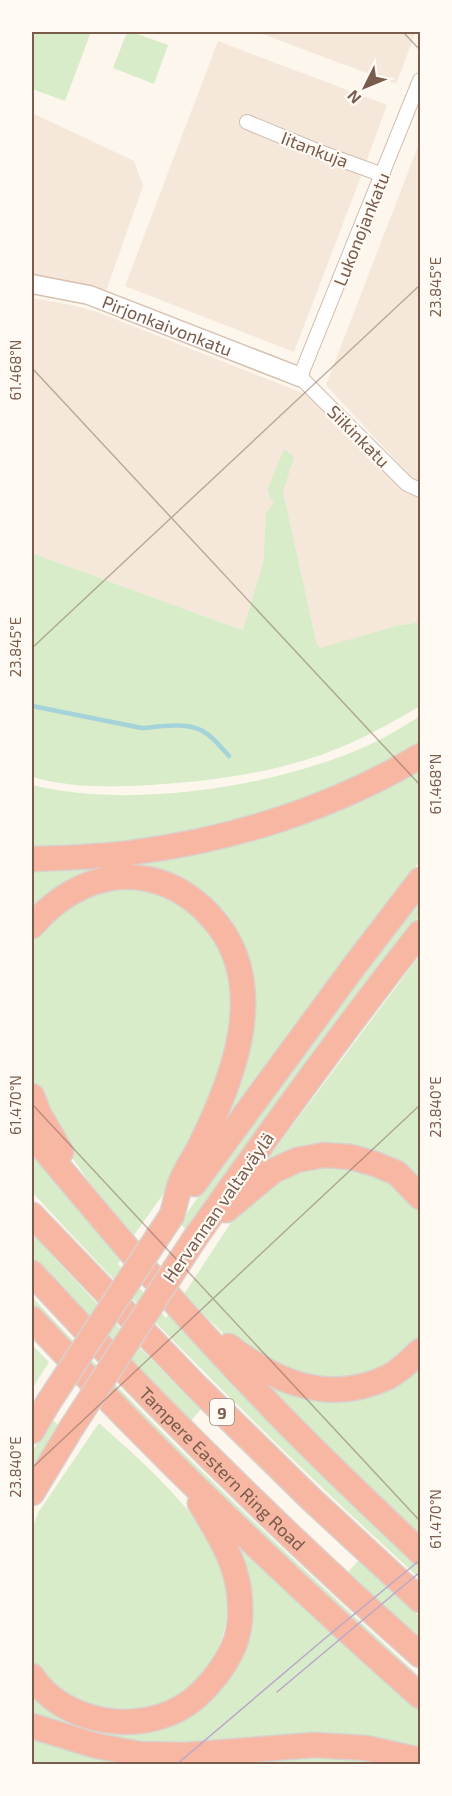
<svg xmlns="http://www.w3.org/2000/svg" width="452" height="1796" viewBox="0 0 452 1796" font-family="'Exo 2',sans-serif">
<style>
.residential{fill:#f5e8da}
.green{fill:#d8ecc9}
.lines{fill:none;stroke-linecap:round;stroke-linejoin:round}
.stream{stroke:#a5d3da;stroke-width:4.5}
.street-casing{stroke:#d1beb0;stroke-width:16}
.secondary-casing{stroke:#d6c0b0;stroke-width:21}
.highway-casing{stroke:#dad1cd;stroke-width:27}
.street{stroke:#fff;stroke-width:14}
.secondary{stroke:#fff;stroke-width:18}
.highway{stroke:#f7b7a3;stroke-width:24}
.tram{stroke:#b9a8c9;stroke-width:1.5}
.highway-bridge-casing{stroke:#dad1cd;stroke-width:27;stroke-linecap:butt}
.highway-bridge{stroke:#f7b7a3;stroke-width:24}
.ticks{fill:none;stroke:#7a5c4d;stroke-width:1.5;stroke-opacity:0.45}
.labels{text-anchor:middle;dominant-baseline:central;stroke-width:4.5;stroke-linejoin:round;paint-order:stroke}
.shield{fill:#fffaf3;stroke:#a28b7f;stroke-width:1.5}
.shield-label{font-size:16px;font-weight:bold;fill:#7a5c4d}
.street-label{font-size:18px;fill:#7a5c4d;stroke:#fffaf3}
.neatline{fill:none;stroke:#7a5c4d;stroke-width:2}
.ticks-label{font-size:15px;text-anchor:middle;fill:#7a5c4d}
</style>
<rect width="100%" height="100%" fill="#fdf6ec"/>
<g class="residential">
<polygon points="257,32 416,32 396,84"/>
<polygon points="218,41 387,105 360,179 294,352 125,286"/>
<polygon points="32,113 134,161 143,186 105,294 32,276"/>
<polygon points="420,141 420,480 414,480 326,385"/>
<polygon points="32,298 72,305 97,312 313,397 402,490 408,494 420,497 420,622 396,626 320,649 317,645 283,491 283,452 268,488 267,490 273,503 266,513 263,563 243,629 239,629 32,553"/>
</g>
<g class="green">
<polygon points="32,32 91,32 65,101 32,89"/>
<polygon points="127,32 132,32 168,45 154,84 113,68"/>
<path d="M285 450 293 456 294 458 283 491 317 645 320 648 396 626 420 622V706C398 719 375 732 351 743 288 771 219 781 150 785 110 787 70 788 32 777V553L239 629H243L263 563 266 513 273 503 267 490 268 488 283 451Z"/>
<path d="M420 716V743C401 754 381 766 360 776 323 793 280 810 240 821 172 840 102 846 32 850V785C130 809 267 788 360 749 381 740 401 728 420 716Z"/>
<polygon points="420,763 420,861 219,1127 244,949 147,870 32,912 32,866 106,862"/>
<polygon points="129,885 171,895 207,921 236,987 230,1043 183,1163 162,1196 134,1235 95,1191 68,1151 46,1113 32,1080 32,940 38,928 86,893"/>
<polygon points="420,895 420,915 187,1231 180,1223 202,1191"/>
<polygon points="420,955 420,1185 387,1159 260,1169"/>
<path d="M32 1148 123 1256 118 1264 166 1318 171 1311 420 1562V1579C286 1456 156 1327 32 1192Z"/>
<polygon points="326,1162 378,1171 420,1208 420,1336 399,1359 371,1376 340,1383 286,1374 227,1337 204,1315 184,1294 234,1218 275,1180"/>
<polygon points="32,1234 117,1325 201,1409 190,1422 32,1258"/>
<path d="M32 1297C155 1430 287 1555 420 1677V1688L339 1613 32 1309Z"/>
<polygon points="32,1345 49,1362 32,1389"/>
<polygon points="420,1361 420,1540 243,1368 288,1391"/>
<polygon points="52,1419 60,1427 32,1474 32,1452"/>
<path d="M99 1423C139 1459 200 1511 220 1562 239 1614 221 1672 172 1698 160 1705 147 1711 133 1711 127 1711 121 1710 115 1709 106 1708 92 1709 84 1705 75 1701 49 1685 43 1677 38 1673 35 1668 32 1663V1529L39 1511Z"/>
<polygon points="229,1532 370,1666 420,1711 420,1751 161,1748 32,1719 32,1690 121,1731 233,1668"/>
<polygon points="359,1560 420,1617 420,1640 347,1573"/>
<polygon points="32,1736 146,1764 32,1764"/>
<polygon points="312,1753 403,1764 174,1764"/>
</g>
<g class="lines">
<path class="stream" d="M32 706 142 728C150 728 157 726 165 726 200 723 207 731 229 756"/>
<defs>
<g id="street">
<polyline points="420,80 300,377 407,484 420,490"/>
<polyline points="247,122 317,151 383,175"/>
</g>
<g id="secondary">
<path id="s1" d="M32 284 89 295 300 377"/>
</g>
<g id="highway">
<path d="M32 859C66 858 102 857 136 852 235 839 335 807 420 756"/>
<path d="M32 926C60 893 103 869 148 879 177 885 200 902 218 925 268 990 233 1079 201 1144 195 1157 185 1170 180 1184 177 1194 175 1205 172 1215"/>
<polyline points="32,1096 39,1114 61,1152"/>
<path d="M32 1135C108 1226 184 1317 267 1402 316 1454 369 1503 420 1552"/>
<polyline points="194,1184 352,969 420,880"/>
<polyline points="226,1210 273,1171 297,1160 324,1155 351,1157 375,1164 397,1173 420,1197"/>
<polyline points="32,1215 198,1388 311,1499 420,1600"/>
<path d="M193 1241C267 1136 341 1033 420 933"/>
<path id="s2" d="M32 1273C155 1406 285 1535 420 1655"/>
<path d="M32 1319C155 1451 285 1577 420 1696"/>
<path d="M229 1346C276 1383 330 1405 388 1377 400 1371 411 1360 420 1351"/>
<polyline points="32,1431 48,1403"/>
<polyline points="32,1493 72,1427"/>
<path d="M32 1676C63 1724 140 1736 187 1704 205 1692 224 1668 233 1648 239 1635 241 1617 240 1603 239 1565 219 1535 200 1503"/>
<polyline points="32,1726 97,1746 140,1754 185,1755 314,1745 366,1748 420,1760"/>
</g>
</defs>
<use href="#street" class="street-casing"/>
<use href="#secondary" class="secondary-casing"/>
<use href="#highway" class="highway-casing"/>
<use href="#street" class="street"/>
<use href="#secondary" class="secondary"/>
<use href="#highway" class="highway"/>
<g class="tram">
<polyline points="277,1692 420,1572"/>
<polyline points="177,1764 323,1640 420,1560"/>
</g>
<defs>
<g id="highway-bridge">
<polyline points="48,1403 172,1215"/>
<polyline points="72,1427 193,1241"/>
</g>
</defs>
<use href="#highway-bridge" class="highway-bridge-casing"/>
<use href="#highway-bridge" class="highway-bridge"/>
</g>
<path class="ticks" d="M403 32 420 50M32 368 420 785M32 648 420 285M32 1104 420 1521M32 1468 420 1105"/>
<g class="labels">
<rect class="shield" x="210" y="1399" width="24" height="26" rx="4.5"/>
<g class="shield-label">
<text x="222" y="1412">9</text>
</g>
<g class="street-label">
<text transform="translate(315 149) rotate(21)">Iitankuja</text>
<text transform="translate(361 229) rotate(-68)">Lukonojankatu</text>
<text stroke="none"><textPath href="#s1" startOffset="142">Pirjonkaivonkatu</textPath></text>
<text transform="translate(359 436) rotate(45)">Siikinkatu</text>
<text transform="translate(218 1207) rotate(-55)">Hervannan valtaväylä</text>
<text stroke="none"><textPath href="#s2" startOffset="273">Tampere Eastern Ring Road</textPath></text>
</g>
</g>
<rect width="452" height="1796" fill="none" stroke="#fffaf3" stroke-width="66"/>
<g transform="translate(365 87) rotate(227)" stroke="#fffaf3" stroke-width="4.5" paint-order="stroke">
<path d="M0-4.5L10 22L0 15L-10 22Z" fill="#7a5c4d"/>
<text y="-9" font-size="16" font-weight="bold" text-anchor="middle" fill="#7a5c4d">N</text>
</g>
<rect x="33" y="33" width="386" height="1730" class="neatline"/>
<g class="ticks-label">
<text transform="translate(436 287) rotate(-90)" y="5">23.845°E</text>
<text transform="translate(16 370) rotate(-90)" y="5">61.468°N</text>
<text transform="translate(16 647) rotate(-90)" y="5">23.845°E</text>
<text transform="translate(436 784) rotate(-90)" y="5">61.468°N</text>
<text transform="translate(16 1105) rotate(-90)" y="5">61.470°N</text>
<text transform="translate(436 1107) rotate(-90)" y="5">23.840°E</text>
<text transform="translate(16 1467) rotate(-90)" y="5">23.840°E</text>
<text transform="translate(436 1519) rotate(-90)" y="5">61.470°N</text>
</g>
</svg>
